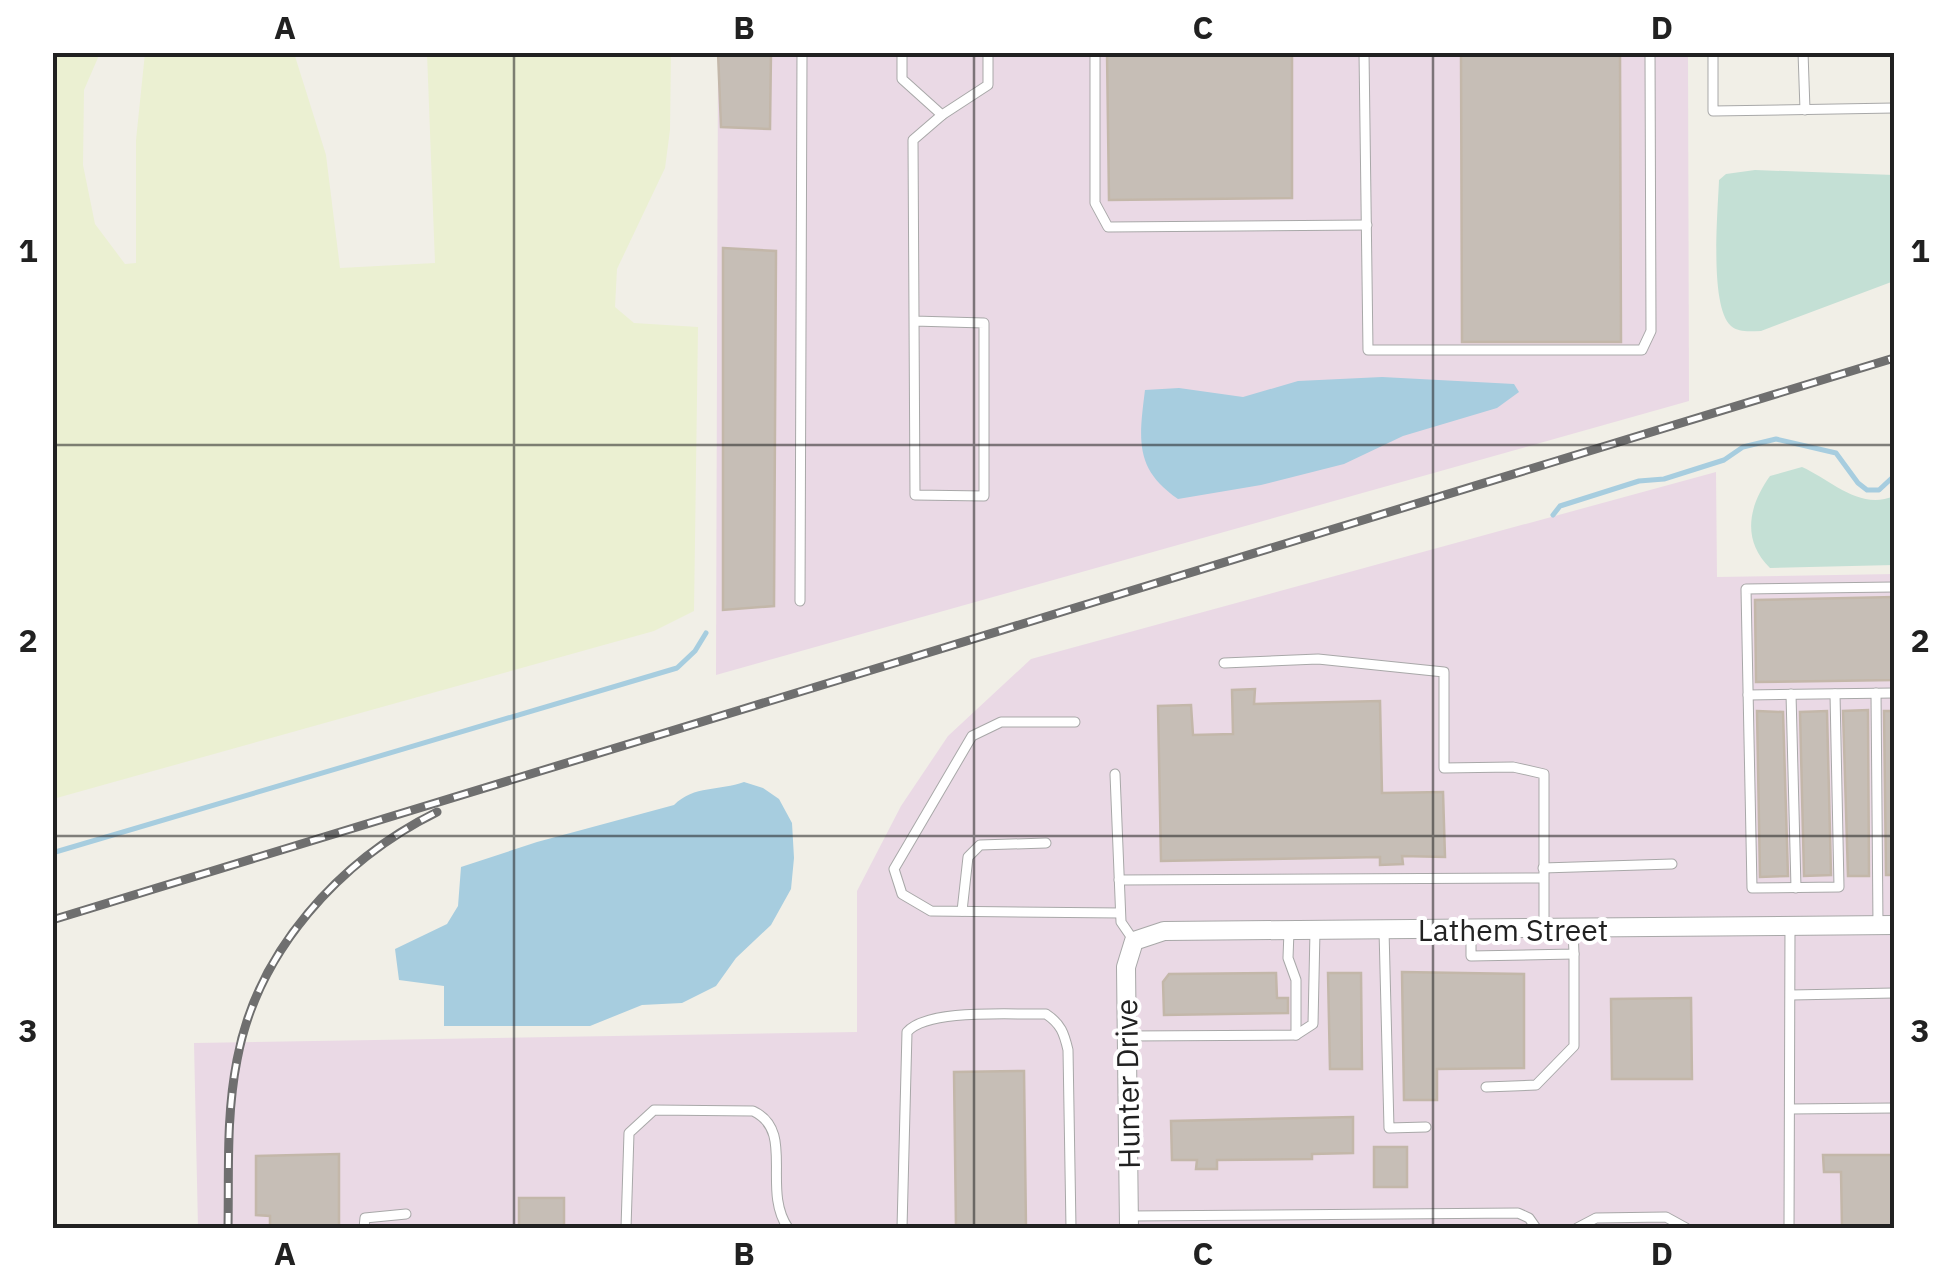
<svg xmlns="http://www.w3.org/2000/svg" width="1947" height="1281" viewBox="0 0 1947 1281" font-family="'IBM Plex Sans',sans-serif">
<style>
.industrial{fill:#ead9e5}
.farmland{fill:#ebf0d2}
.wetland{fill:#c4e0d5}
.water{fill:#a7cddf}
.lines{fill:none;stroke-linecap:round;stroke-linejoin:round}
.stream{stroke:#a7cddf;stroke-width:5}
.building{fill:#c6beb6;stroke:#c3b7a9;stroke-width:2.5}
.service-casing{stroke:#a8a8a8;stroke-width:11}
.minor-casing{stroke:#a8a8a8;stroke-width:20}
.service{stroke:#fff;stroke-width:9}
.minor{stroke:#fff;stroke-width:18}
.rail-casing{stroke:#6f6f6f;stroke-width:9}
.rail{stroke:#fff;stroke-width:5;stroke-dasharray:15;stroke-linecap:butt}
.grid{fill:none;stroke:#212121;stroke-width:2.5;stroke-opacity:0.55}
.labels{text-anchor:middle;dominant-baseline:central;stroke-width:8;stroke-linejoin:round;paint-order:stroke}
.street-label{font-size:30px;fill:#212121;stroke:#fff}
.neatline{fill:none;stroke:#212121;stroke-width:4}
.grid-label{font-size:32px;text-anchor:middle;font-weight:bold;fill:#212121}
</style>
<rect width="100%" height="100%" fill="#f1efe7"/>
<g class="industrial">
<polygon points="718,53 1688,53 1689,401 716,675"/>
<polygon points="1716,472 1717,577 1894,574 1894,1228 198,1228 194,1043 857,1032 857,891 901,806 948,736 1031,659"/>
</g>
<polygon class="farmland" points="53,52 100,53 84,90 83,165 95,224 125,264 136,263 136,140 145,53 294,53 326,155 340,268 435,263 427,53 671,53 670,130 665,168 617,269 615,307 634,323 698,327 694,611 654,631 53,799"/>
<g class="wetland">
<path d="M1755 170 1894 175V281L1761 331C1751 331 1739 333 1731 326 1709 306 1718 210 1719 180L1726 174Z"/>
<path d="M1802 467C1831 480 1860 511 1894 496V565L1770 568C1741 540 1749 505 1770 476Z"/>
</g>
<g class="water">
<path d="M1382 377 1514 384 1519 392 1497 408 1403 436 1344 464 1261 485 1178 499C1134 469 1139 439 1145 390L1179 388 1243 397 1298 381Z"/>
<path d="M744 782 763 788 779 799 792 823 794 858 791 889 771 925 736 958 716 986 682 1003 642 1005 590 1026H444V986L399 980 395 949 447 924 458 906 461 867 537 842 674 805C694 785 720 791 744 782Z"/>
</g>
<g class="lines">
<g class="stream">
<polyline points="1553,515 1560,506 1639,481 1664,479 1724,460 1743,447 1776,439 1836,453 1858,483 1867,490 1879,490 1894,476"/>
<polyline points="52,853 677,668 695,651 706,633"/>
</g>
</g>
<g class="building">
<polygon points="718,52 771,52 770,129 721,127"/>
<polygon points="1107,52 1292,52 1292,198 1109,200"/>
<polygon points="1461,52 1620,52 1621,342 1462,342"/>
<polygon points="723,248 776,251 774,606 723,610"/>
<polygon points="1894,597 1894,680 1756,682 1755,600"/>
<polygon points="1255,689 1254,704 1380,701 1382,793 1443,792 1445,857 1402,856 1403,864 1380,865 1380,857 1161,861 1158,706 1191,705 1193,735 1233,734 1232,690"/>
<polygon points="1868,710 1869,876 1848,876 1843,711"/>
<polygon points="1757,711 1783,712 1788,876 1760,877"/>
<polygon points="1827,711 1831,875 1804,876 1800,712"/>
<polygon points="1884,711 1894,711 1894,875 1886,875"/>
<polygon points="1402,972 1524,974 1524,1068 1437,1069 1437,1100 1404,1100"/>
<polygon points="1276,973 1277,998 1288,998 1288,1013 1164,1015 1163,982 1169,974"/>
<polygon points="1328,973 1361,973 1362,1069 1330,1069"/>
<polygon points="1691,998 1692,1079 1612,1079 1611,999"/>
<polygon points="1024,1071 1026,1228 956,1228 954,1072"/>
<polygon points="1353,1117 1353,1153 1312,1154 1312,1159 1217,1160 1217,1169 1196,1169 1197,1160 1172,1160 1171,1121"/>
<rect x="1374" y="1147" width="33" height="40"/>
<polygon points="339,1154 339,1228 270,1228 270,1216 256,1215 256,1156"/>
<polygon points="1823,1155 1894,1155 1894,1228 1842,1228 1841,1172 1824,1172"/>
<rect x="519" y="1198" width="45" height="30"/>
</g>
<g class="lines">
<defs>
<g id="service">
<polyline points="902,52 902,79 942,115 988,85 988,52"/>
<polyline points="1095,52 1095,203 1108,227 1367,225"/>
<polyline points="1364,52 1368,350 1642,350 1651,331 1650,52"/>
<polyline points="1713,52 1713,111 1894,108"/>
<polyline points="1803,52 1805,110"/>
<polyline points="914,321 984,323 984,496 915,495 913,140 942,115"/>
<polyline points="800,601 802,52"/>
<polyline points="1224,663 1318,659 1444,672 1444,768 1513,767 1544,774 1544,929"/>
<polyline points="1876,693 1878,925"/>
<polyline points="1791,694 1796,888"/>
<polyline points="1835,694 1839,887 1752,888 1746,589 1894,587"/>
<polyline points="1748,695 1894,693"/>
<polyline points="1075,722 1001,722 972,736 894,869 902,894 931,911 1120,913"/>
<polyline points="1115,774 1121,922 1134,941"/>
<polyline points="1543,868 1672,864"/>
<polyline points="1119,880 1543,878"/>
<polyline points="962,911 968,857 980,845 1046,843"/>
<polyline points="1471,929 1471,956 1574,954 1573,929"/>
<polyline points="1384,930 1389,1128 1426,1127"/>
<polyline points="1289,931 1288,958 1296,980 1296,1035"/>
<polyline points="1791,995 1894,993"/>
<polyline points="1127,1036 1296,1035 1313,1024 1315,931"/>
<polyline points="1486,1087 1536,1085 1574,1046 1574,954"/>
<polyline points="1790,1109 1894,1108"/>
<polyline points="1129,1216 1518,1213 1529,1218 1536,1228"/>
<polyline points="364,1228 365,1218 406,1214"/>
<path d="M626 1228 629 1133 654 1110 753 1111C796 1131 761 1189 788 1228"/>
<path d="M902 1228 907 1032C928 1008 1013 1015 1046 1014 1061 1024 1064 1033 1068 1050L1071 1228"/>
<polyline points="1577,1228 1596,1218 1666,1217 1686,1228"/>
<polyline points="1789,1228 1790,927"/>
</g>
<polyline id="minor" points="1129,1228 1126,967 1134,941 1164,931 1894,925"/>
</defs>
<use href="#service" class="service-casing"/>
<use href="#minor" class="minor-casing"/>
<use href="#service" class="service"/>
<use href="#minor" class="minor"/>
<defs>
<g id="rail">
<polyline points="52,920 1894,358"/>
<path d="M228 1228C229 1172 226 1116 237 1060 257 951 340 860 437 812"/>
</g>
</defs>
<use href="#rail" class="rail-casing"/>
<use href="#rail" class="rail"/>
</g>
<path class="grid" d="M514 52V1228M974 52V1228M1433 52V1228M52 445H1894M52 836H1894"/>
<g class="labels">
<g class="street-label">
<text x="1513" y="929">Lathem Street</text>
<text transform="translate(1127 1084) rotate(-91)">Hunter Drive</text>
</g>
</g>
<rect width="1947" height="1281" fill="none" stroke="#ffffff" stroke-width="110"/>
<rect x="55" y="55" width="1837" height="1171" class="neatline"/>
<g class="grid-label">
<text x="285" y="39">A</text>
<text x="744" y="39">B</text>
<text x="1203" y="39">C</text>
<text x="1662" y="39">D</text>
<text x="28" y="262">1</text>
<text x="1920" y="262">1</text>
<text x="28" y="652">2</text>
<text x="1920" y="652">2</text>
<text x="28" y="1042">3</text>
<text x="1920" y="1042">3</text>
<text x="285" y="1265">A</text>
<text x="744" y="1265">B</text>
<text x="1203" y="1265">C</text>
<text x="1662" y="1265">D</text>
</g>
</svg>
